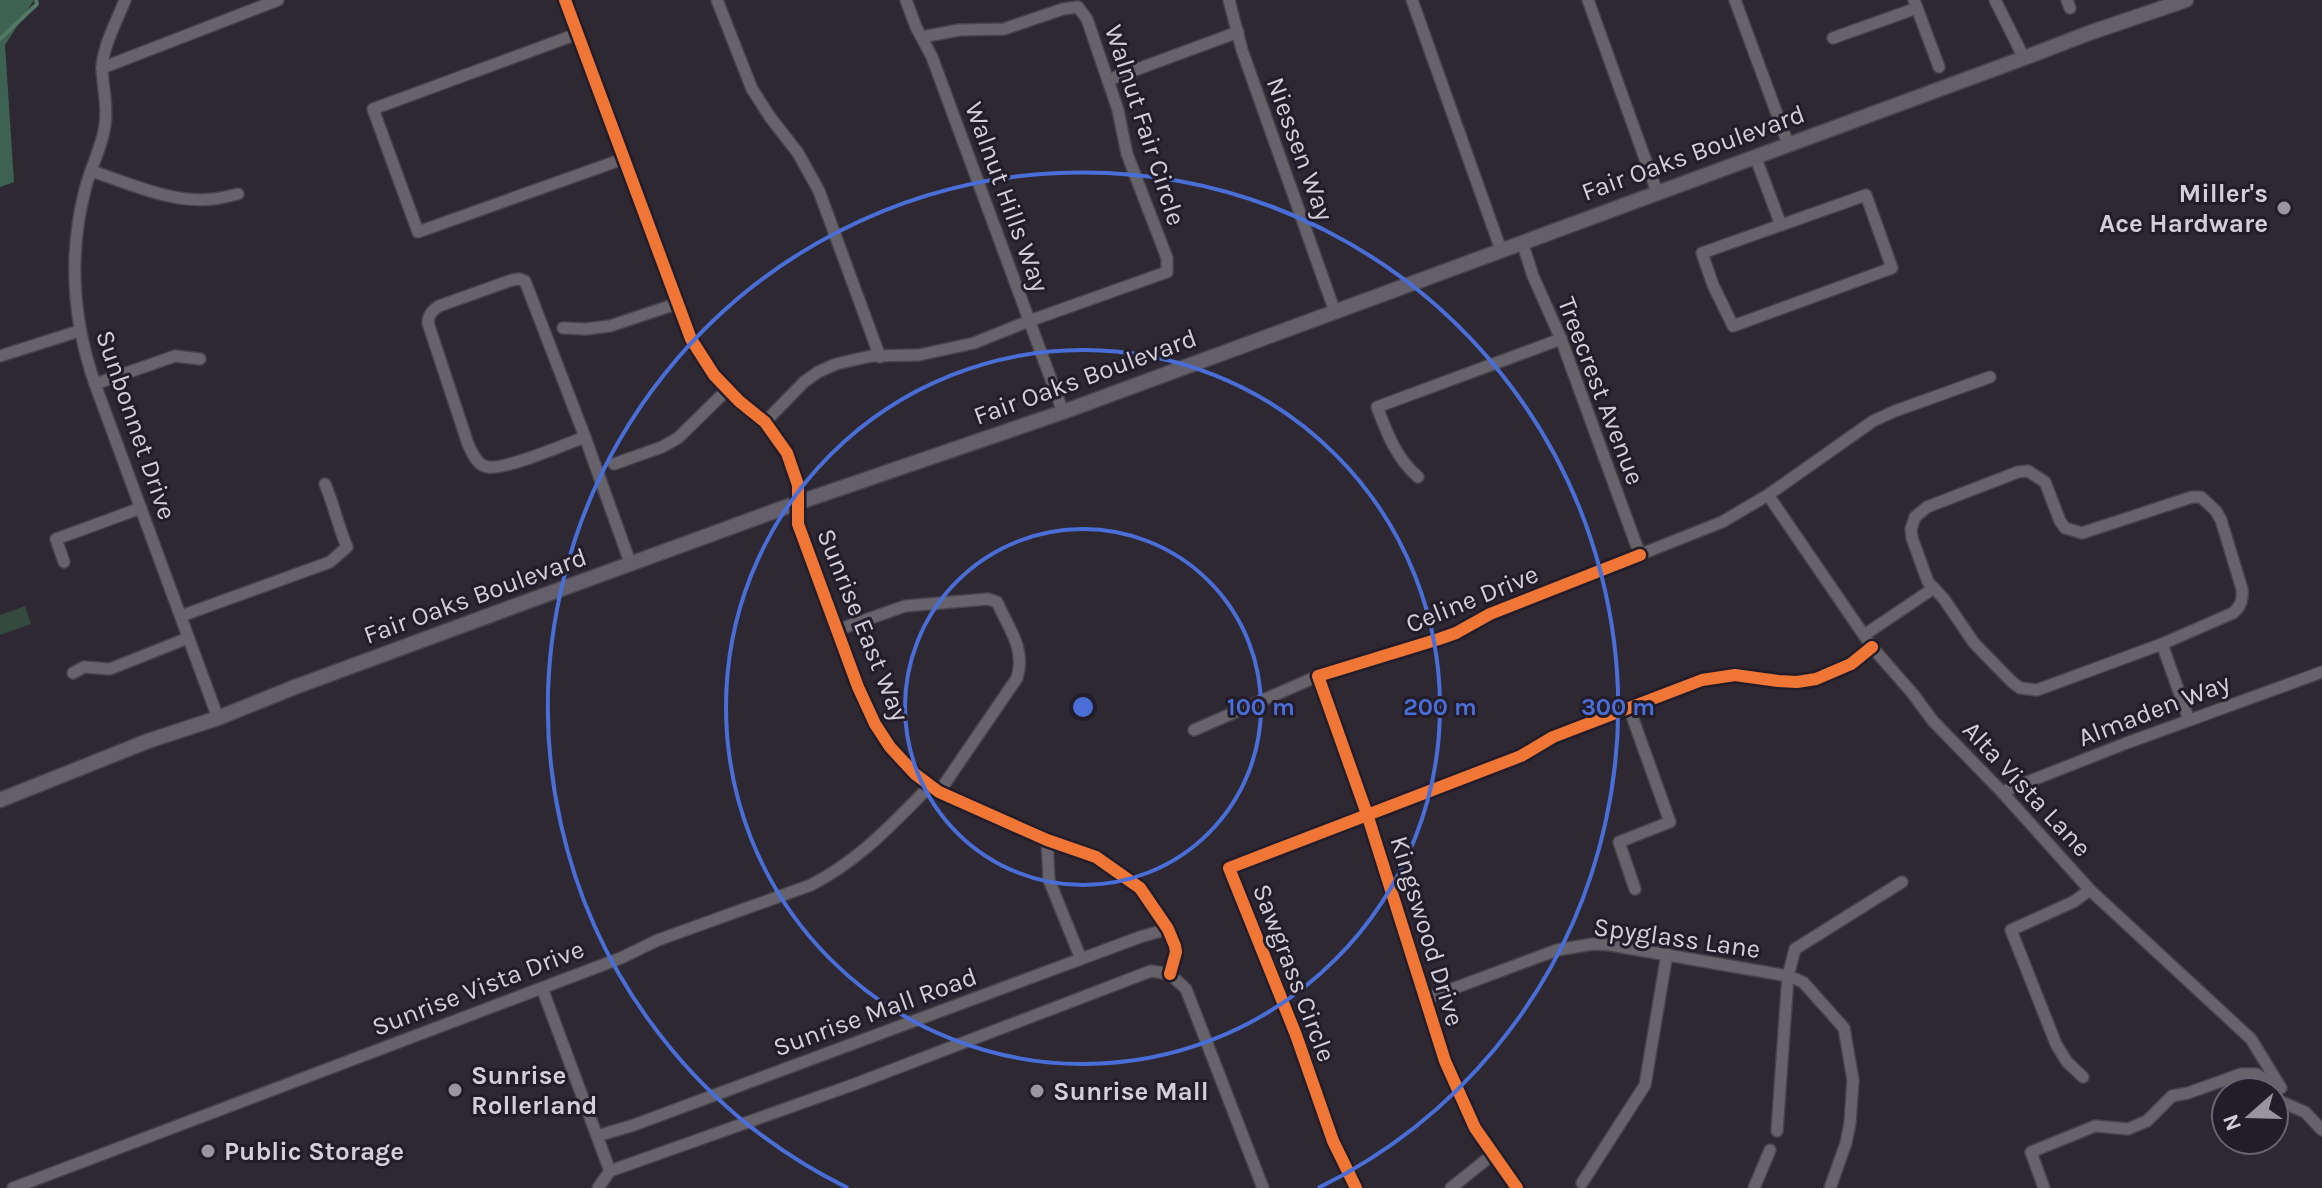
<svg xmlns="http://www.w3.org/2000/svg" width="2322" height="1188" viewBox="0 0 2322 1188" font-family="Karla,sans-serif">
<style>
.green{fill:#344a3f}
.forest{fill:#3e6251}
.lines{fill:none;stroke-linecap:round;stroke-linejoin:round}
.stream{stroke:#527965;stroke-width:4}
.minor-casing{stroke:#47434b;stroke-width:14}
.major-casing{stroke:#47434b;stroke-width:17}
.minor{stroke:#66636a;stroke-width:11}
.major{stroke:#645f6a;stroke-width:14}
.cycleway-casing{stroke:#221c2b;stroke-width:17}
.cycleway{stroke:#f07635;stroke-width:12}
.ring{fill:none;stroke:#4a6ed8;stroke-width:4}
.poi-dot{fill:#99959f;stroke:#221c2b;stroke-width:3}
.labels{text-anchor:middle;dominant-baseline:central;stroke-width:6;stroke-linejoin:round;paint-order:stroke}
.street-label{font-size:26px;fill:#d3cfd9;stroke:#221c2b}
.poi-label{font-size:26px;font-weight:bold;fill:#d3cfd9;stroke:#221c2b;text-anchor:start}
.centre{fill:#4a6ed8;stroke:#221c2b;stroke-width:4}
.ring-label{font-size:24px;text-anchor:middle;font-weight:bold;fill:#4a6ed8;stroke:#221c2b;stroke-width:6;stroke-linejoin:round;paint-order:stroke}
</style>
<rect width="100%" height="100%" fill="#2d2832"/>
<polygon class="green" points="25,606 31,624 0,635 0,615"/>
<polygon class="forest" points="0,0 34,0 5,45 14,182 0,187"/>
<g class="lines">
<polyline class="stream" points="0,39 37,4 36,0"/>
<defs>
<g id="minor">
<path d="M125 0C117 21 102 47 102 70 103 89 108 106 105 125 102 148 90 168 85 190 68 256 73 321 95 384L218 718"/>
<polyline points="565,0 691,339 714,375 739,401 765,422 787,453 798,485 798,524 858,687 875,724 890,747 915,774 939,792 1047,840 1096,857 1140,888 1168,929 1175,946 1176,952 1170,974"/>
<polyline points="717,0 752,89 770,117 798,153 819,191 880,357"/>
<polyline points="906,0 916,27 932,57 1063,412"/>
<polyline points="1229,0 1242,50 1335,312"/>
<polyline points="1412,0 1501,250"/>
<polyline points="1588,0 1657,192"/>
<polyline points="1735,0 1788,144"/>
<polyline points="1914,0 1939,67"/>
<polyline points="1995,0 2024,58"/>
<polyline points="2067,0 2070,8"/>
<polyline points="577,34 373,109 418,232 623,159"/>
<polyline points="1833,38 1917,8"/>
<polyline points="102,68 278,0"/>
<polyline points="1108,80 1238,32"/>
<polyline points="1755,156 1781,225"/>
<path d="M91 171C129 183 173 204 213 199 222 198 230 196 238 194"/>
<polygon points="1866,195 1892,268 1733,326 1713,285 1702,253"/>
<polyline points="1522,242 1533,276 1561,339 1640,555"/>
<polyline points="563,328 586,329 610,326 676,304"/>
<polyline points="0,356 79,331"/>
<polyline points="95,384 175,356 200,359"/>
<polyline points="765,422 804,382 818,372 836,364 871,356 919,355 974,343 1029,321 1167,272 1167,258 1127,154 1118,110 1087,19 1078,7 1063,9 1004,29 959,30 922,37"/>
<path d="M585 437C566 444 506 470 488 467 477 466 472 452 468 444L428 323C428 315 432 311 439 306L512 280 519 279 525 281 585 437 631 565"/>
<polyline points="614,464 662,447 678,438 727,390"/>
<path d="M2028 471 2045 482 2060 521 2065 528 2082 533 2192 497H2201L2216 511 2221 520 2242 589C2243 600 2241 606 2233 613L2162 644 2037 690 2020 688 2012 682 1974 643 1944 599 1928 582 1912 538 1911 529 1915 517 1927 507 2018 472Z"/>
<path d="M1418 477C1396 458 1387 433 1377 407L1561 339"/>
<polyline points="1768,495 1872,647 1913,694 1933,721 2002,792 2090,890 2251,1039 2281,1088"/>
<polyline points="64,562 56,539 141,508"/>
<path d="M181 616 330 562 347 547C338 526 334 505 325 484"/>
<path d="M837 630 905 606 988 599 997 602C1009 629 1026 649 1017 678L939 792"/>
<polyline points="1864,635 1934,588"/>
<polyline points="2162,644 2189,720"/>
<polyline points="73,673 84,667 110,669 188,638"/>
<polyline points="1318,676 1367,814 1445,1061 1475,1128 1517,1188"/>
<polyline points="1629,708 1670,822 1619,842 1635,889"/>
<polyline points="1194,730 1318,676 1439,639 1456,633 1490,614 1722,522 1768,495 1873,421 1895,411 1990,377"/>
<polyline points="2002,792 2124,744 2322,672"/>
<polyline points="1047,840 1049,880 1081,959"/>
<polyline points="542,988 610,1171"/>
<polyline points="1425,999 1557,950 1593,944 1610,945 1788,976 1803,982 1844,1028 1853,1080 1850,1123 1846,1143 1830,1188"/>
<polyline points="2083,1077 2067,1062 2056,1044 2011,930 2073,902 2090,890"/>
<polyline points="2274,1097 2279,1101 2305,1112 2322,1130"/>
<polyline points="1777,1131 1788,976 1795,949 1902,882"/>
<polyline points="597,1136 634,1125 1140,937 1168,929"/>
<polyline points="1582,1183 1645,1085 1667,954"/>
<path d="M13 1188 621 958 658 940 811 885C860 860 892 824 930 786"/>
<polyline points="598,1188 610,1171 855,1084 1151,971 1170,974 1186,989 1263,1188"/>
<polyline points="1356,1188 1333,1141 1296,1035 1229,868 1521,756 1553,737 1702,680 1735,675 1778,681 1797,682 1816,679 1851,664 1872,647"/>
<polyline points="1451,1188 1492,1155"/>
<polyline points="1754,1188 1770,1150"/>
<polyline points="2044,1188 2031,1152 2095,1126 2128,1129 2147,1121 2172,1096 2188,1093 2241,1074 2256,1074 2263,1078 2271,1092"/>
</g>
<polyline id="major" points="0,800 148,741 218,718 295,687 553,592 797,503 1063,412 2024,58 2089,33 2186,0"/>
</defs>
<use href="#minor" class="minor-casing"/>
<use href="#major" class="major-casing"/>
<use href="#minor" class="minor"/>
<use href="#major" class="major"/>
<defs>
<g id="cycleway">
<polyline points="565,0 691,339 714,375 739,401 765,422 787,453 798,485 798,524 858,687 875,724 890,747 915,774 939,792 1047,840 1096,857 1140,888 1168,929 1175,946 1176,952 1170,974"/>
<polyline points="1356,1188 1333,1141 1296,1035 1229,868 1521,756 1553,737 1702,680 1735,675 1778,681 1797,682 1816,679 1851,664 1872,647"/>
<polyline points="1517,1188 1475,1128 1445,1061 1367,814 1318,676 1439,639 1456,633 1490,614 1640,555"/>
</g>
</defs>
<use href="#cycleway" class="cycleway-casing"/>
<use href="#cycleway" class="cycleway"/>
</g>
<g class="ring">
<circle cx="1083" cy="707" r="178"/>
<circle cx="1083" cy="707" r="357"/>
<path d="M848 1188A535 535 0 1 1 1318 1188"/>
</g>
<g class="poi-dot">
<circle cx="2284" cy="208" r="8"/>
<circle cx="455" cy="1090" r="8"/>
<circle cx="1037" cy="1091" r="8"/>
<circle cx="208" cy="1151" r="8"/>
</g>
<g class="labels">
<g class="street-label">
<text transform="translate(1145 125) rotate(72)">Walnut Fair Circle</text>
<text transform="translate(1300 149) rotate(70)">Niessen Way</text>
<text transform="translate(1693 153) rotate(-20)">Fair Oaks Boulevard</text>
<text transform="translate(1007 197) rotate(70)">Walnut Hills Way</text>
<text transform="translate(1085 377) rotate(-20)">Fair Oaks Boulevard</text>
<text transform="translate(1601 391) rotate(69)">Treecrest Avenue</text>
<text transform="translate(136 425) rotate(71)">Sunbonnet Drive</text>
<text transform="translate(475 596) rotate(-20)">Fair Oaks Boulevard</text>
<text transform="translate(1472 599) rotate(-22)">Celine Drive</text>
<text transform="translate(863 625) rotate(68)">Sunrise East Way</text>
<text transform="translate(2154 710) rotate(-21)">Almaden Way</text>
<text transform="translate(2027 789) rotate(47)">Alta Vista Lane</text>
<text transform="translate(1427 931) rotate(73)">Kingswood Drive</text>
<text transform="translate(1677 938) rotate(8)">Spyglass Lane</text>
<text transform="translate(1294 973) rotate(69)">Sawgrass Circle</text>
<text transform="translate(478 988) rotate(-21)">Sunrise Vista Drive</text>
<text transform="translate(875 1012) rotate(-20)">Sunrise Mall Road</text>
</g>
<g class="poi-label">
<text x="2268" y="193" text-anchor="end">Miller's<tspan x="2268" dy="30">Ace Hardware</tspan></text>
<text x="471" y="1075">Sunrise<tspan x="471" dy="30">Rollerland</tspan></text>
<text x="1053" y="1091">Sunrise Mall</text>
<text x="224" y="1151">Public Storage</text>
</g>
</g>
<circle cx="1083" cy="707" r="12" class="centre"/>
<g class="ring-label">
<text x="1261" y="715">100 m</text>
<text x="1440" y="715">200 m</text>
<text x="1618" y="715">300 m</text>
</g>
<g transform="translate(2250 1116) rotate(250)"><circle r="38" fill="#221c2b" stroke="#696471" stroke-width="2"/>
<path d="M0-6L14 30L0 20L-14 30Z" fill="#99959f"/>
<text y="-12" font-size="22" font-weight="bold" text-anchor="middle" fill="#d3cfd9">N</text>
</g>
</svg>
